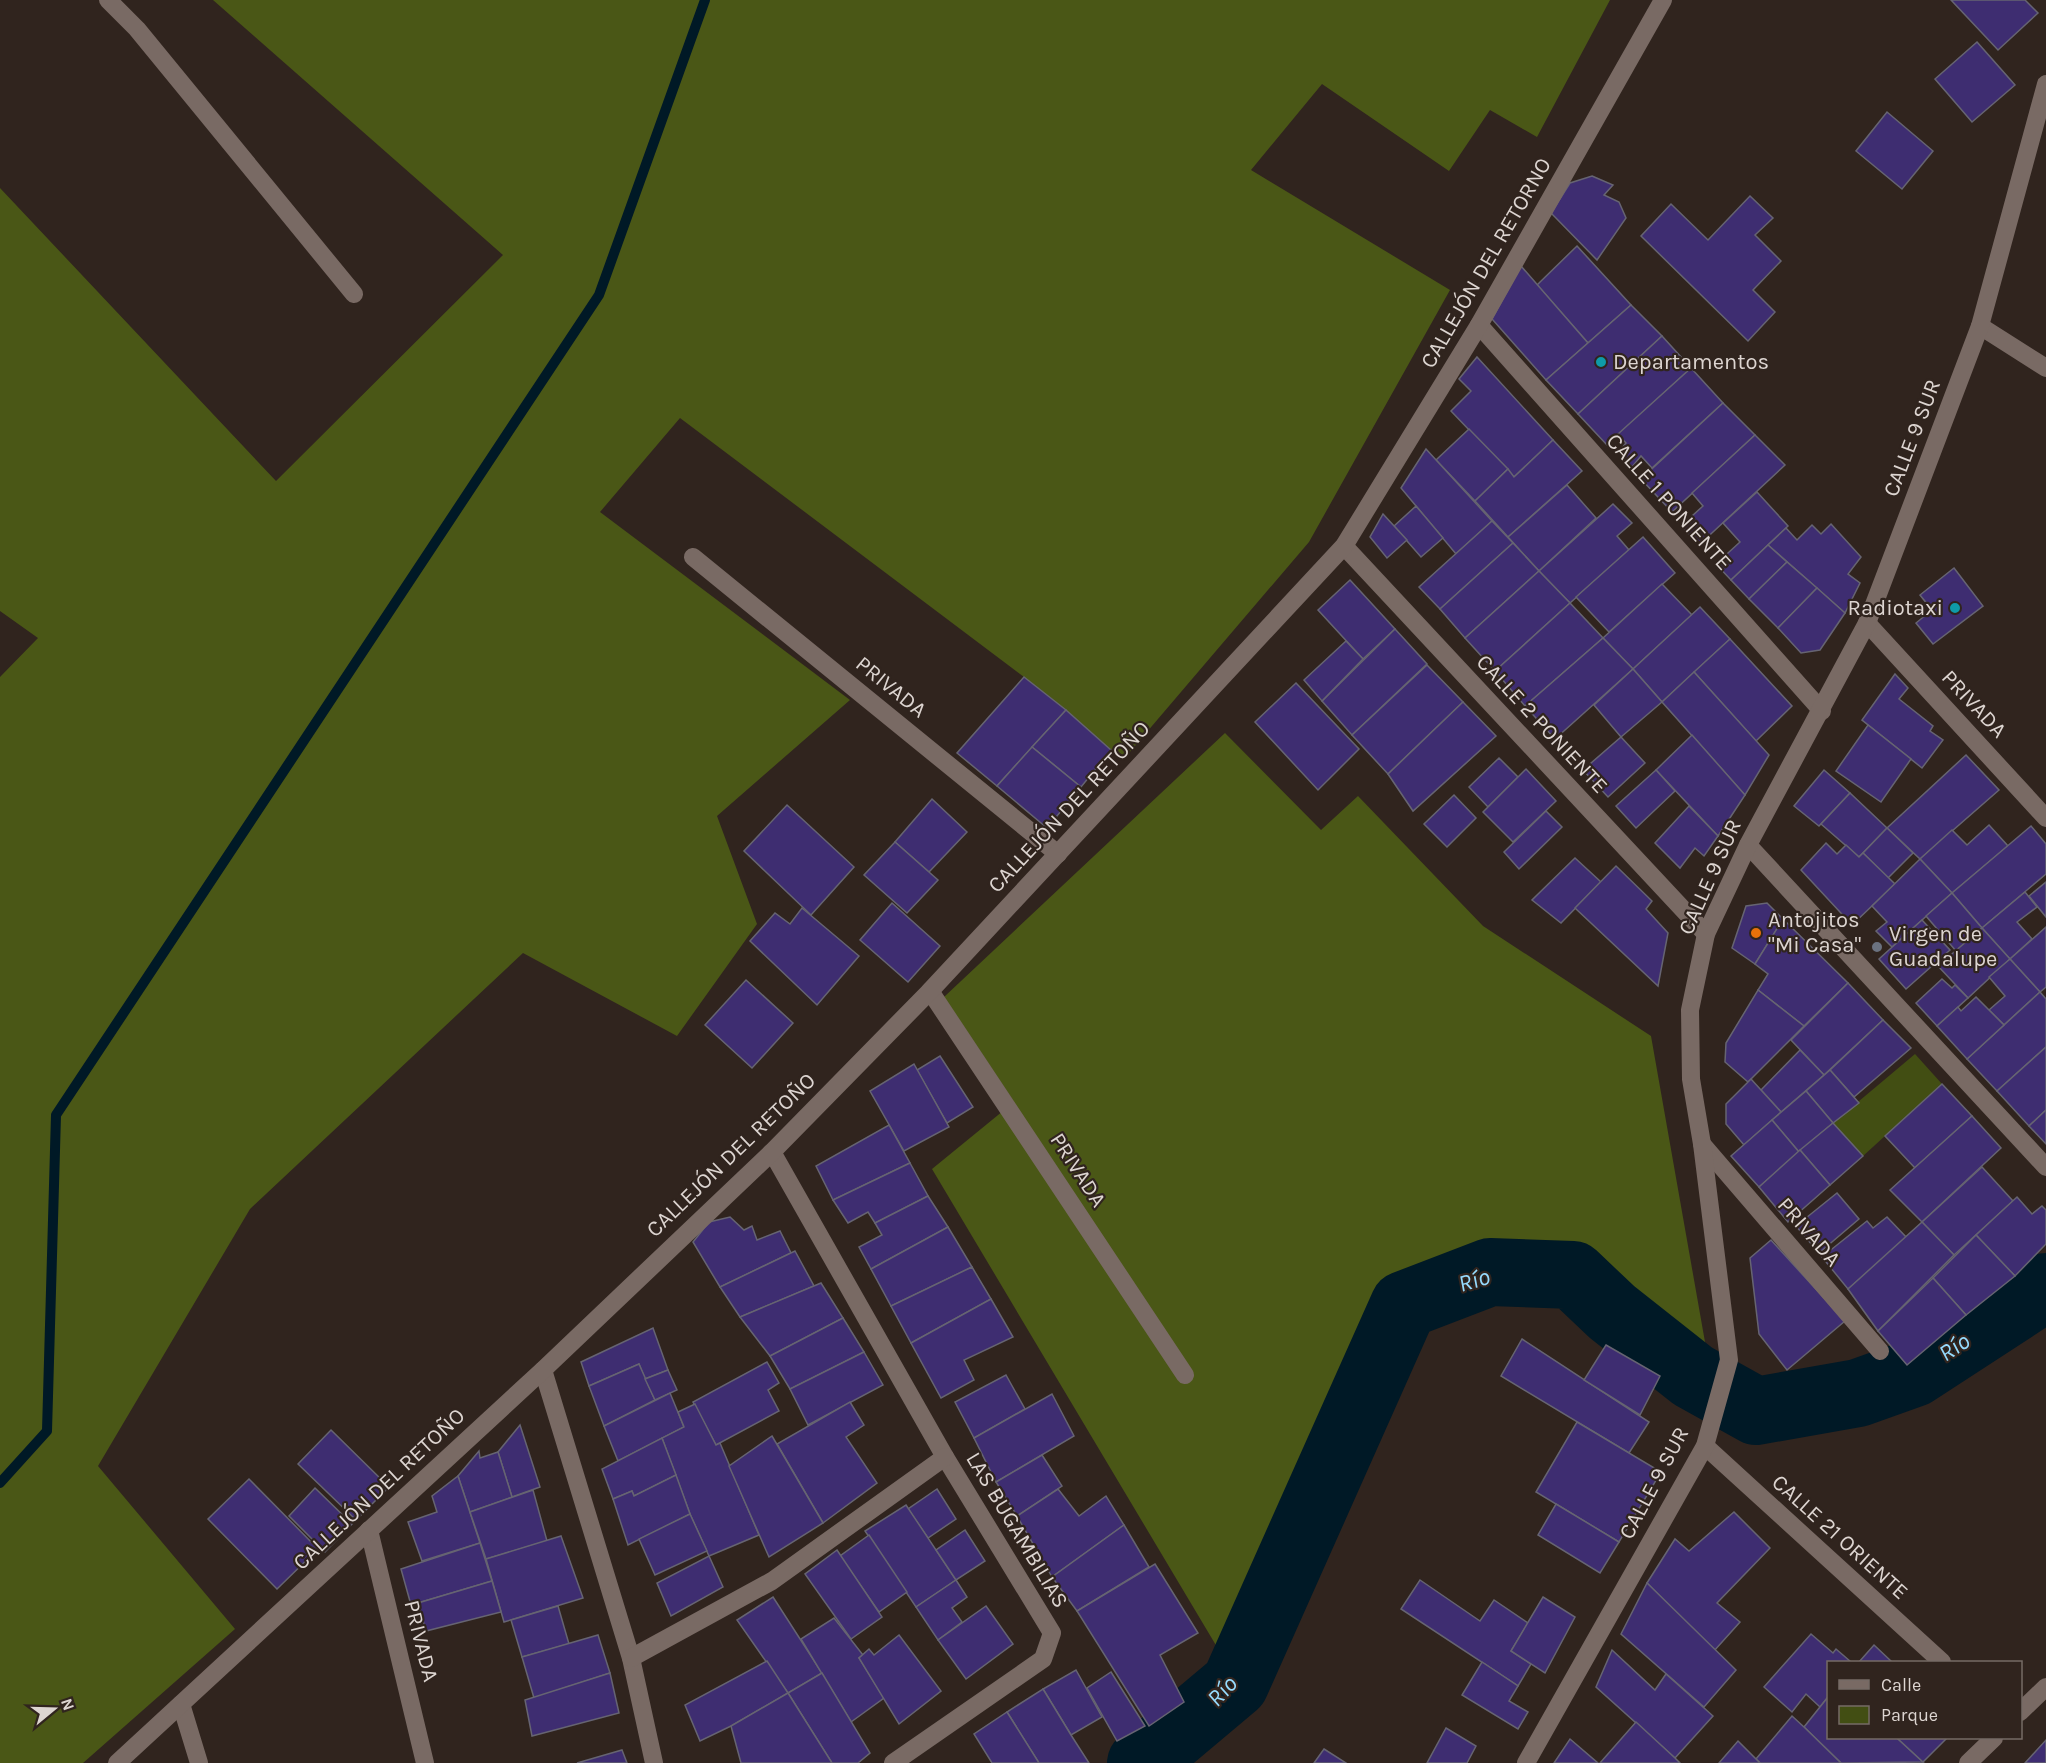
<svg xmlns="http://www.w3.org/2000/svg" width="2046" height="1763" viewBox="0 0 2046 1763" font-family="Karla,sans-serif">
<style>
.green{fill:#424e13}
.forest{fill:#4a5716}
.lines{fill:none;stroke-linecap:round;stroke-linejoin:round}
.stream{stroke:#001926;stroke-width:10}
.river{stroke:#001926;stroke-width:68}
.building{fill:#3e2d71;stroke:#666472;stroke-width:1.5}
.minor{stroke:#796a64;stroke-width:18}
.culture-dot{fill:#0f9aa8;stroke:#30241e;stroke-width:2}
.food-dot{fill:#e8710a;stroke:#30241e;stroke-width:2}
.worship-dot{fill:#6b7280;stroke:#30241e;stroke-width:2}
.labels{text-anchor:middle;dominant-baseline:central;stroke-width:4.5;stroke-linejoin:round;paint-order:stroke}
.street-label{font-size:22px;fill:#ddd5d1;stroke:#30241e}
.poi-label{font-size:22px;fill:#ddd5d1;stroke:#30241e;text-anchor:start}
.water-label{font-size:24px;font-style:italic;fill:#96dbfe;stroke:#30241e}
</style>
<rect width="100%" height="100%" fill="#30241e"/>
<polygon class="green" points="1915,1054 1942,1084 1863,1156 1833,1123"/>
<g class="forest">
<polygon points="213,0 1610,0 1537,137 1490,110 1449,171 1322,84 1251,170 1450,290 1309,542 1123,760 1024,677 680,418 600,512 850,700 717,816 757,924 677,1036 523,953 250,1209 98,1466 235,1629 83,1763 0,1763 0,677 38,638 0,611 0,188 276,481 503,255"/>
<polygon points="1225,733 1321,830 1358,796 1483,926 1651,1036 1708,1359 1573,1275 1490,1272 1404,1304 1217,1647 932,1169 1014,1102 944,997"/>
</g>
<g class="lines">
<polyline class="stream" points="0,1483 47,1431 56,1115 599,295 705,0"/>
<polyline class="river" points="1141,1763 1235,1684 1404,1305 1490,1272 1573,1275 1612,1312 1693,1376 1756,1411 1858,1393 1914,1373 2046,1287"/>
</g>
<g class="building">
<polygon points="1951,0 2025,0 2038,13 1998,50"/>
<polygon points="1977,42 2015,85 1972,122 1935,79"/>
<polygon points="1887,112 1933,151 1902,189 1856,151"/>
<polygon points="1592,176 1613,185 1604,195 1619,202 1626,218 1597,260 1551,213 1570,183"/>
<polygon points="1750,196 1773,218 1755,235 1781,261 1753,290 1775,312 1748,341 1641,236 1671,204 1708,240"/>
<polygon points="1577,246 1631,305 1588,343 1537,285"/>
<polygon points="1521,266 1588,343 1546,380 1492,319"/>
<polygon points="1631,305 1662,336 1578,414 1546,380"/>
<polygon points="1662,336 1691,368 1607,445 1578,414"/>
<polygon points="1477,357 1553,440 1514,477 1451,411 1471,391 1459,379"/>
<polygon points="1691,368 1723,403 1652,468 1641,456 1632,467 1618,452 1626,443 1618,434"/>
<polygon points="1723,403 1755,435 1672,512 1641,479"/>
<polygon points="1469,429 1508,469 1475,501 1436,460"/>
<polygon points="1755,435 1785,465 1699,545 1681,526 1703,506 1692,493"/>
<polygon points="1553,440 1582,471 1508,537 1475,501 1508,469 1514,477"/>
<polygon points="1426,449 1492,521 1456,554 1401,488"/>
<polygon points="1567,485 1596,518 1539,571 1508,537"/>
<polygon points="1757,492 1788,526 1731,580 1716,564 1740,542 1723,523"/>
<polygon points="1613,504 1632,523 1617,536 1629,550 1570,603 1539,571"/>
<polygon points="1416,506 1443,538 1421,557 1394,526"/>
<polygon points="1383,514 1407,540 1387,558 1370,537"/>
<polygon points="1492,521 1513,543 1440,609 1419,587"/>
<polygon points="1831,524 1861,557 1848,574 1860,583 1845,613 1768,545 1786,528 1797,540 1812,525 1821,534"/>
<polygon points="1643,537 1675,573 1609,632 1576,597"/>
<polygon points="1513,543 1539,571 1465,638 1440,609"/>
<polygon points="1768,545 1787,562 1749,599 1731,580"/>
<polygon points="1787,562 1817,588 1778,628 1749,599"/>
<polygon points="1954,568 1983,606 1933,644 1916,623 1932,610 1920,595"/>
<polygon points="1539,571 1570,603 1495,671 1465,638"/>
<polygon points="1350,580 1395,629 1363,659 1318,610"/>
<polygon points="1662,584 1692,615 1633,669 1603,638"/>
<polygon points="1817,588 1845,613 1820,650 1801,653 1778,628"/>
<polygon points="1570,603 1603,638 1525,706 1495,671"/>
<polygon points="1700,607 1730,639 1662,702 1633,669"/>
<polygon points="1395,629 1427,664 1352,735 1322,701"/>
<polygon points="1603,638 1633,669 1555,739 1525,706"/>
<polygon points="1730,639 1792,706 1756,741 1694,672"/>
<polygon points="1346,641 1363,659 1322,701 1304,680"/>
<polygon points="1427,665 1463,702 1388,774 1352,735"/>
<polygon points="1633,669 1662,702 1621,737 1594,705"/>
<polygon points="1694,672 1769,755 1745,795 1662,702"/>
<polygon points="1895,674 1908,688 1899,699 1933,726 1930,731 1943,740 1922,768 1862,720"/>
<polygon points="1024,677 1066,710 997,786 957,753"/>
<polygon points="1296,683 1359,749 1318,790 1255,722"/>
<polygon points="1463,702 1496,736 1413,811 1388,774"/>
<polygon points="1066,710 1111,750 1081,787 1032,747"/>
<polygon points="1868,725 1911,759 1881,802 1836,771"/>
<polygon points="1692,735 1745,795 1718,836 1656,770"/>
<polygon points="1621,737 1645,763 1608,797 1583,770"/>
<polygon points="1032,747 1081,787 1047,828 997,786"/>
<polygon points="1966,755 1999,790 1920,859 1887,828"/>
<polygon points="1499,758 1518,777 1488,807 1469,787"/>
<polygon points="1526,769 1556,801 1513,842 1483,812"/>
<polygon points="1656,770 1675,791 1636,828 1616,806"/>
<polygon points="1824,770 1850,793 1819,826 1794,806"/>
<polygon points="1850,793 1887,828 1859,857 1821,824"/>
<polygon points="1454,795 1476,818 1447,847 1424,824"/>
<polygon points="932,799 967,832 929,872 895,842"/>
<polygon points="787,805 854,867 811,915 744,851"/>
<polygon points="1689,806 1718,836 1704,856 1695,848 1680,868 1655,843"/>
<polygon points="1546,811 1562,827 1519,869 1504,852"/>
<polygon points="1989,825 2008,846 1952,893 1920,859 1952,830 1967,845"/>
<polygon points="2031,826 2046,844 2046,874 1982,928 1952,893"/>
<polygon points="1887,828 1913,853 1888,878 1863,853"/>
<polygon points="895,842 938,880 907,913 864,875"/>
<polygon points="1826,843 1837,854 1846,845 1859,857 1863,853 1895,884 1852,925 1801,870"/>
<polygon points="1575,858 1601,882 1561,923 1532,900"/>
<polygon points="1920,859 1952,893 1892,947 1876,931 1887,922 1872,906"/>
<polygon points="1616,866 1652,901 1646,909 1668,933 1658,986 1575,908"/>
<polygon points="2046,882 2046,917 2029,896"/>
<polygon points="2025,892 2037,907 2017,922 2032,939 2010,959 1982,928"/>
<polygon points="1952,893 1982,928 1956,951 1926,916"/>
<polygon points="892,903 940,946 908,982 860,940"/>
<polygon points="1767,903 1783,919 1755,964 1732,948 1746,906"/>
<polygon points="802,908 859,956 817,1005 750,941 775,913 790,924"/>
<polygon points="1783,919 1848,983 1804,1026 1758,990 1768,974 1755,964"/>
<polygon points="1922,920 1950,950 1906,989 1879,959"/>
<polygon points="2046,927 2046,987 2040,992 2010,959"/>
<polygon points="1982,928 2010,959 1968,998 1938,966"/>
<polygon points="2010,959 2040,992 2004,1025 1989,1010 2005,996 1989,977"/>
<polygon points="1942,979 1952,988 1955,985 1968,998 1937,1026 1916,1003"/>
<polygon points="746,980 793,1023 752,1068 705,1025"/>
<polygon points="1848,983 1883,1020 1824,1075 1791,1040"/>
<polygon points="1758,990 1804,1026 1748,1082 1725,1062 1726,1043"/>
<polygon points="2040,992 2046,999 2046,1047 1997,1091 1967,1059"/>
<polygon points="1976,997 2004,1025 1967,1059 1937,1026 1958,1007 1961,1011"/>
<polygon points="1883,1020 1911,1048 1854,1097 1830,1070"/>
<polygon points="2046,1047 2046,1110 2029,1126 1997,1091"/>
<polygon points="1800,1050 1824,1075 1781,1112 1761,1090"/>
<polygon points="940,1056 973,1107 947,1123 917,1070"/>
<polygon points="914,1064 949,1127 904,1151 870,1091"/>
<polygon points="1830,1070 1859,1103 1833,1123 1806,1091"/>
<polygon points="1751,1079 1781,1112 1744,1145 1726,1124 1726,1104"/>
<polygon points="1942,1084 1972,1116 1915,1168 1885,1136"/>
<polygon points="1806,1091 1833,1123 1799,1152 1772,1120"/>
<polygon points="2046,1110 2046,1144 2029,1126"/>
<polygon points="1972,1116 2001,1148 1922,1222 1890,1190"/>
<polygon points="1772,1120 1799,1152 1759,1187 1731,1156"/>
<polygon points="1833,1123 1863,1156 1830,1185 1800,1150"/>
<polygon points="889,1125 910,1163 833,1200 816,1166"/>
<polygon points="1800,1150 1830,1185 1788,1222 1759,1187"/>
<polygon points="910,1163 928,1196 875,1223 868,1212 848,1223 833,1200"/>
<polygon points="1982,1167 2013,1201 1954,1255 1922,1222"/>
<polygon points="1837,1193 1859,1219 1819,1253 1796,1226"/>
<polygon points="928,1196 948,1227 871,1269 859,1247 882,1235 875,1223"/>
<polygon points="2017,1197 2032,1214 2042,1206 2046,1210 2046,1244 2015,1276 1976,1235"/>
<polygon points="730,1217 744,1230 752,1226 757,1240 780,1231 791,1253 720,1287 693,1242 709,1222"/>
<polygon points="1887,1217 1907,1238 1848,1289 1822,1257 1867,1221 1873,1228"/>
<polygon points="1922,1222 1954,1255 1878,1331 1848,1289"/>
<polygon points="948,1227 972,1267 891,1306 871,1269"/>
<polygon points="1976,1235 2015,1276 1966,1315 1933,1278"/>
<polygon points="1771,1240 1845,1321 1787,1370 1759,1334 1750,1258"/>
<polygon points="795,1251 814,1286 740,1317 720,1287"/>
<polygon points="972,1267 991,1299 911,1343 891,1306"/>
<polygon points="1933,1278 1966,1315 1907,1365 1878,1331"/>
<polygon points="821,1283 843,1318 770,1356 740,1317"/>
<polygon points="991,1299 1013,1337 964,1360 974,1380 941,1398 911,1343"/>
<polygon points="843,1318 864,1352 790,1389 770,1356"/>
<polygon points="653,1328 668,1370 645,1379 639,1364 589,1386 581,1362"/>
<polygon points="1522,1339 1649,1422 1629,1453 1501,1376"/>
<polygon points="1606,1345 1660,1376 1640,1415 1584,1380"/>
<polygon points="864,1352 883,1385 808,1425 790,1389"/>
<polygon points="767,1362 779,1383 768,1390 779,1411 716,1445 693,1402"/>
<polygon points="639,1364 655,1400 604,1426 589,1386"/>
<polygon points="668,1370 677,1390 655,1400 645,1379"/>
<polygon points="1006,1375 1025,1409 974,1438 955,1402"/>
<polygon points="670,1393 684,1427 618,1461 604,1426"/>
<polygon points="1052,1394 1074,1436 996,1482 974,1438"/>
<polygon points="850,1402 864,1425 846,1437 877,1483 823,1523 777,1444"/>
<polygon points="695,1404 716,1445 720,1443 759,1535 709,1556 690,1514 662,1438 684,1427 678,1412"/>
<polygon points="1577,1422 1661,1472 1619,1542 1536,1492"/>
<polygon points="520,1425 540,1487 512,1497 498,1452"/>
<polygon points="331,1430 389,1487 356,1520 298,1464"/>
<polygon points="772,1436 823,1523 769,1557 729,1466"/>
<polygon points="662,1438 676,1475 634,1496 632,1491 613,1499 602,1469"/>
<polygon points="479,1451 480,1458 498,1452 512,1497 470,1512 458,1476"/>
<polygon points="1042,1455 1062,1486 1017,1516 996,1482"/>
<polygon points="676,1475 690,1514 628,1545 613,1499 632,1491 634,1496"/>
<polygon points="458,1476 480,1543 422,1561 408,1522 437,1512 432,1496"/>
<polygon points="249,1479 318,1549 277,1589 208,1519"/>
<polygon points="315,1488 352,1524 325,1552 289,1516"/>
<polygon points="937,1489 956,1519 928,1538 908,1509"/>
<polygon points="1058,1489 1079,1516 1106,1496 1124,1525 1052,1577 1017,1516"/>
<polygon points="533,1490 547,1541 486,1559 470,1512"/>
<polygon points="1556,1504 1619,1542 1600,1573 1538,1535"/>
<polygon points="906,1505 956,1580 916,1607 865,1531"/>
<polygon points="1734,1512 1770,1548 1717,1603 1740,1622 1714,1651 1647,1583 1675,1539 1689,1551"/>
<polygon points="690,1514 707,1551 655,1575 639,1539"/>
<polygon points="1124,1525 1149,1567 1077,1611 1052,1577"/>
<polygon points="965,1530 985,1561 956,1580 936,1550"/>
<polygon points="869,1535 907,1592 879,1612 840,1556"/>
<polygon points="561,1536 583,1598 504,1622 486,1559"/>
<polygon points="480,1543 492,1581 411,1605 401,1569"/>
<polygon points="837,1550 882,1617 851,1639 805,1574"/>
<polygon points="709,1556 723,1587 671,1616 657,1583"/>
<polygon points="1155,1564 1198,1633 1160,1655 1184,1702 1149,1726 1077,1611"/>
<polygon points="956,1580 967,1597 952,1608 962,1622 938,1640 916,1607"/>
<polygon points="1420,1580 1480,1621 1494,1600 1528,1623 1511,1651 1531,1664 1518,1686 1401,1609"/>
<polygon points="492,1581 501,1612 426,1631 418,1603"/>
<polygon points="1647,1583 1736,1670 1704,1707 1621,1634"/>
<polygon points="773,1597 822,1673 788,1693 737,1620"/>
<polygon points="1543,1597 1575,1617 1545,1673 1511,1651"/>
<polygon points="558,1606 569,1644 522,1657 511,1620"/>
<polygon points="986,1606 1013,1644 966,1679 938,1640"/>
<polygon points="834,1618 863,1655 859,1658 884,1698 851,1722 801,1639"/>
<polygon points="1811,1634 1833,1653 1836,1649 1851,1662 1828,1662 1828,1697 1820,1707 1806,1694 1792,1712 1764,1687"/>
<polygon points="598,1635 610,1673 534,1698 522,1657"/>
<polygon points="899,1635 941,1691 899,1724 859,1658 869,1649 874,1655"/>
<polygon points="1874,1645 1892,1662 1859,1662"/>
<polygon points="1612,1650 1655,1690 1666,1674 1713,1716 1675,1758 1596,1687"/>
<polygon points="767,1661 788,1693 731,1726 700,1741 685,1705"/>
<polygon points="1482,1662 1518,1686 1509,1701 1528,1712 1518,1729 1462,1695"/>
<polygon points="1076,1670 1102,1717 1071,1735 1043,1689"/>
<polygon points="1111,1672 1145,1726 1117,1741 1087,1688"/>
<polygon points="610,1673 619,1713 532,1736 525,1700"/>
<polygon points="822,1673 870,1753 858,1763 832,1763 788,1693"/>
<polygon points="1043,1689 1071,1735 1089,1763 1039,1763 1007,1712"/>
<polygon points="788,1693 832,1763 741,1763 731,1726"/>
<polygon points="1828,1697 1828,1738 1897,1738 1923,1762 1841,1763 1804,1727"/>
<polygon points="1007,1712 1039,1763 992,1763 974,1734"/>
<polygon points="1792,1716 1804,1727 1841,1763 1760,1763 1756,1759"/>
<polygon points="1636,1722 1675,1758 1680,1763 1600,1763"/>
<polygon points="1446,1728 1476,1746 1467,1763 1427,1763"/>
<polygon points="1897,1738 1947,1738 1923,1762"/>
<polygon points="1570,1739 1598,1763 1554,1763"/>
<polygon points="2046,1740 2046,1763 2025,1763"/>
<polygon points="1738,1741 1760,1763 1719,1763"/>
<polygon points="1324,1749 1346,1763 1314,1763"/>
<polygon points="622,1750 627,1763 577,1763"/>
</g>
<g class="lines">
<g class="minor">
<polyline points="108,0 137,29 354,294"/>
<polyline points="1479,325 1822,711"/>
<polyline points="1980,326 2046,368"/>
<polyline points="1344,546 1706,934"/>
<polyline points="693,557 1058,854"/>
<polyline points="1867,623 2046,818"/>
<polyline points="1748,845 2046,1167"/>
<polyline points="930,991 1185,1375"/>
<polyline points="1702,1144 1880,1351"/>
<polyline points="772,1152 945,1457 1052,1633 1043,1659 893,1763"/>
<polyline points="543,1370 631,1658 654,1763"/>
<polyline points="1705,1446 1942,1662"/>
<polyline points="369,1530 425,1763"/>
<polyline points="631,1658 772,1581 945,1457"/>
<polyline points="181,1704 199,1763"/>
<polyline points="2020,1712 2046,1687"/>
<polyline points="117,1763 543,1370 772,1152 930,991 1344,546 1479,325 1663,0"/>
<polyline points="1526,1763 1705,1446 1729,1360 1702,1144 1691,1079 1690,1010 1706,934 1748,845 1867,623 1980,326 2046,84"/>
<polyline points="1968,1763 1994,1738"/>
</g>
</g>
<g class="culture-dot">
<circle cx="1601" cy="362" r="6"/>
<circle cx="1955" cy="608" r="6"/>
</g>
<circle class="food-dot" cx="1756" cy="933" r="6"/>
<circle class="worship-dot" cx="1877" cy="947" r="6"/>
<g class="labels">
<g class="street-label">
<text transform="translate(1486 263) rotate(-60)">CALLEJÓN DEL RETORNO</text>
<text transform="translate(1912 438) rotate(-69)">CALLE 9 SUR</text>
<text transform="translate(1669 502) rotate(48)">CALLE 1 PONIENTE</text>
<text transform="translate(891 687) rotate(39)">PRIVADA</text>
<text transform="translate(1974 704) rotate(47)">PRIVADA</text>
<text transform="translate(1542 724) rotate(47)">CALLE 2 PONIENTE</text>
<text transform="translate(1069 807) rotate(-47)">CALLEJÓN DEL RETOÑO</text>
<text transform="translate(1710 877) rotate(-66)">CALLE 9 SUR</text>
<text transform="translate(731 1155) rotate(-44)">CALLEJÓN DEL RETOÑO</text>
<text transform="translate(1078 1170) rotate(57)">PRIVADA</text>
<text transform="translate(1809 1232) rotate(49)">PRIVADA</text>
<text transform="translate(1654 1483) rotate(-62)">CALLE 9 SUR</text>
<text transform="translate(379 1489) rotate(-43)">CALLEJÓN DEL RETOÑO</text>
<text transform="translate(1017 1530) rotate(59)">LAS BUGAMBILIAS</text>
<text transform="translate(1840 1537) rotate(42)">CALLE 21 ORIENTE</text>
<text transform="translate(421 1641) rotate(76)">PRIVADA</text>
</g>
<g class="poi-label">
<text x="1613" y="362">Departamentos</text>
<text x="1943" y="608" text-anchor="end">Radiotaxi</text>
<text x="1768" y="920">Antojitos<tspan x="1768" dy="25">"Mi Casa"</tspan></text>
<text x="1889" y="934">Virgen de<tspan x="1889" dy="25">Guadalupe</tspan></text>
</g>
<g class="water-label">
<text transform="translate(1474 1280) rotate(-16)">Río</text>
<text transform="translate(1954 1347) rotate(-33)">Río</text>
<text transform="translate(1222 1691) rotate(-47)">Río</text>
</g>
</g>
<rect x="1827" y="1661" width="195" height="78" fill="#30241e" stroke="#756b66" stroke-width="1.5"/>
<rect x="1839" y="1680" width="30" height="9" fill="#796a64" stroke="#756b66" stroke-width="1.5"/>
<text x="1881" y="1691" font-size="18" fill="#ddd5d1">Calle</text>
<rect x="1839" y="1706" width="30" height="18" fill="#424e13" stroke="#756b66" stroke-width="1.5"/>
<text x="1881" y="1721" font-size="18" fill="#ddd5d1">Parque</text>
<g transform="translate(54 1709) rotate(71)" stroke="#30241e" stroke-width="4.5" paint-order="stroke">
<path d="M0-4.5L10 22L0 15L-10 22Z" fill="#ddd5d1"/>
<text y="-9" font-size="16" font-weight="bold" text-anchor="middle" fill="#ddd5d1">N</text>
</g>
</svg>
